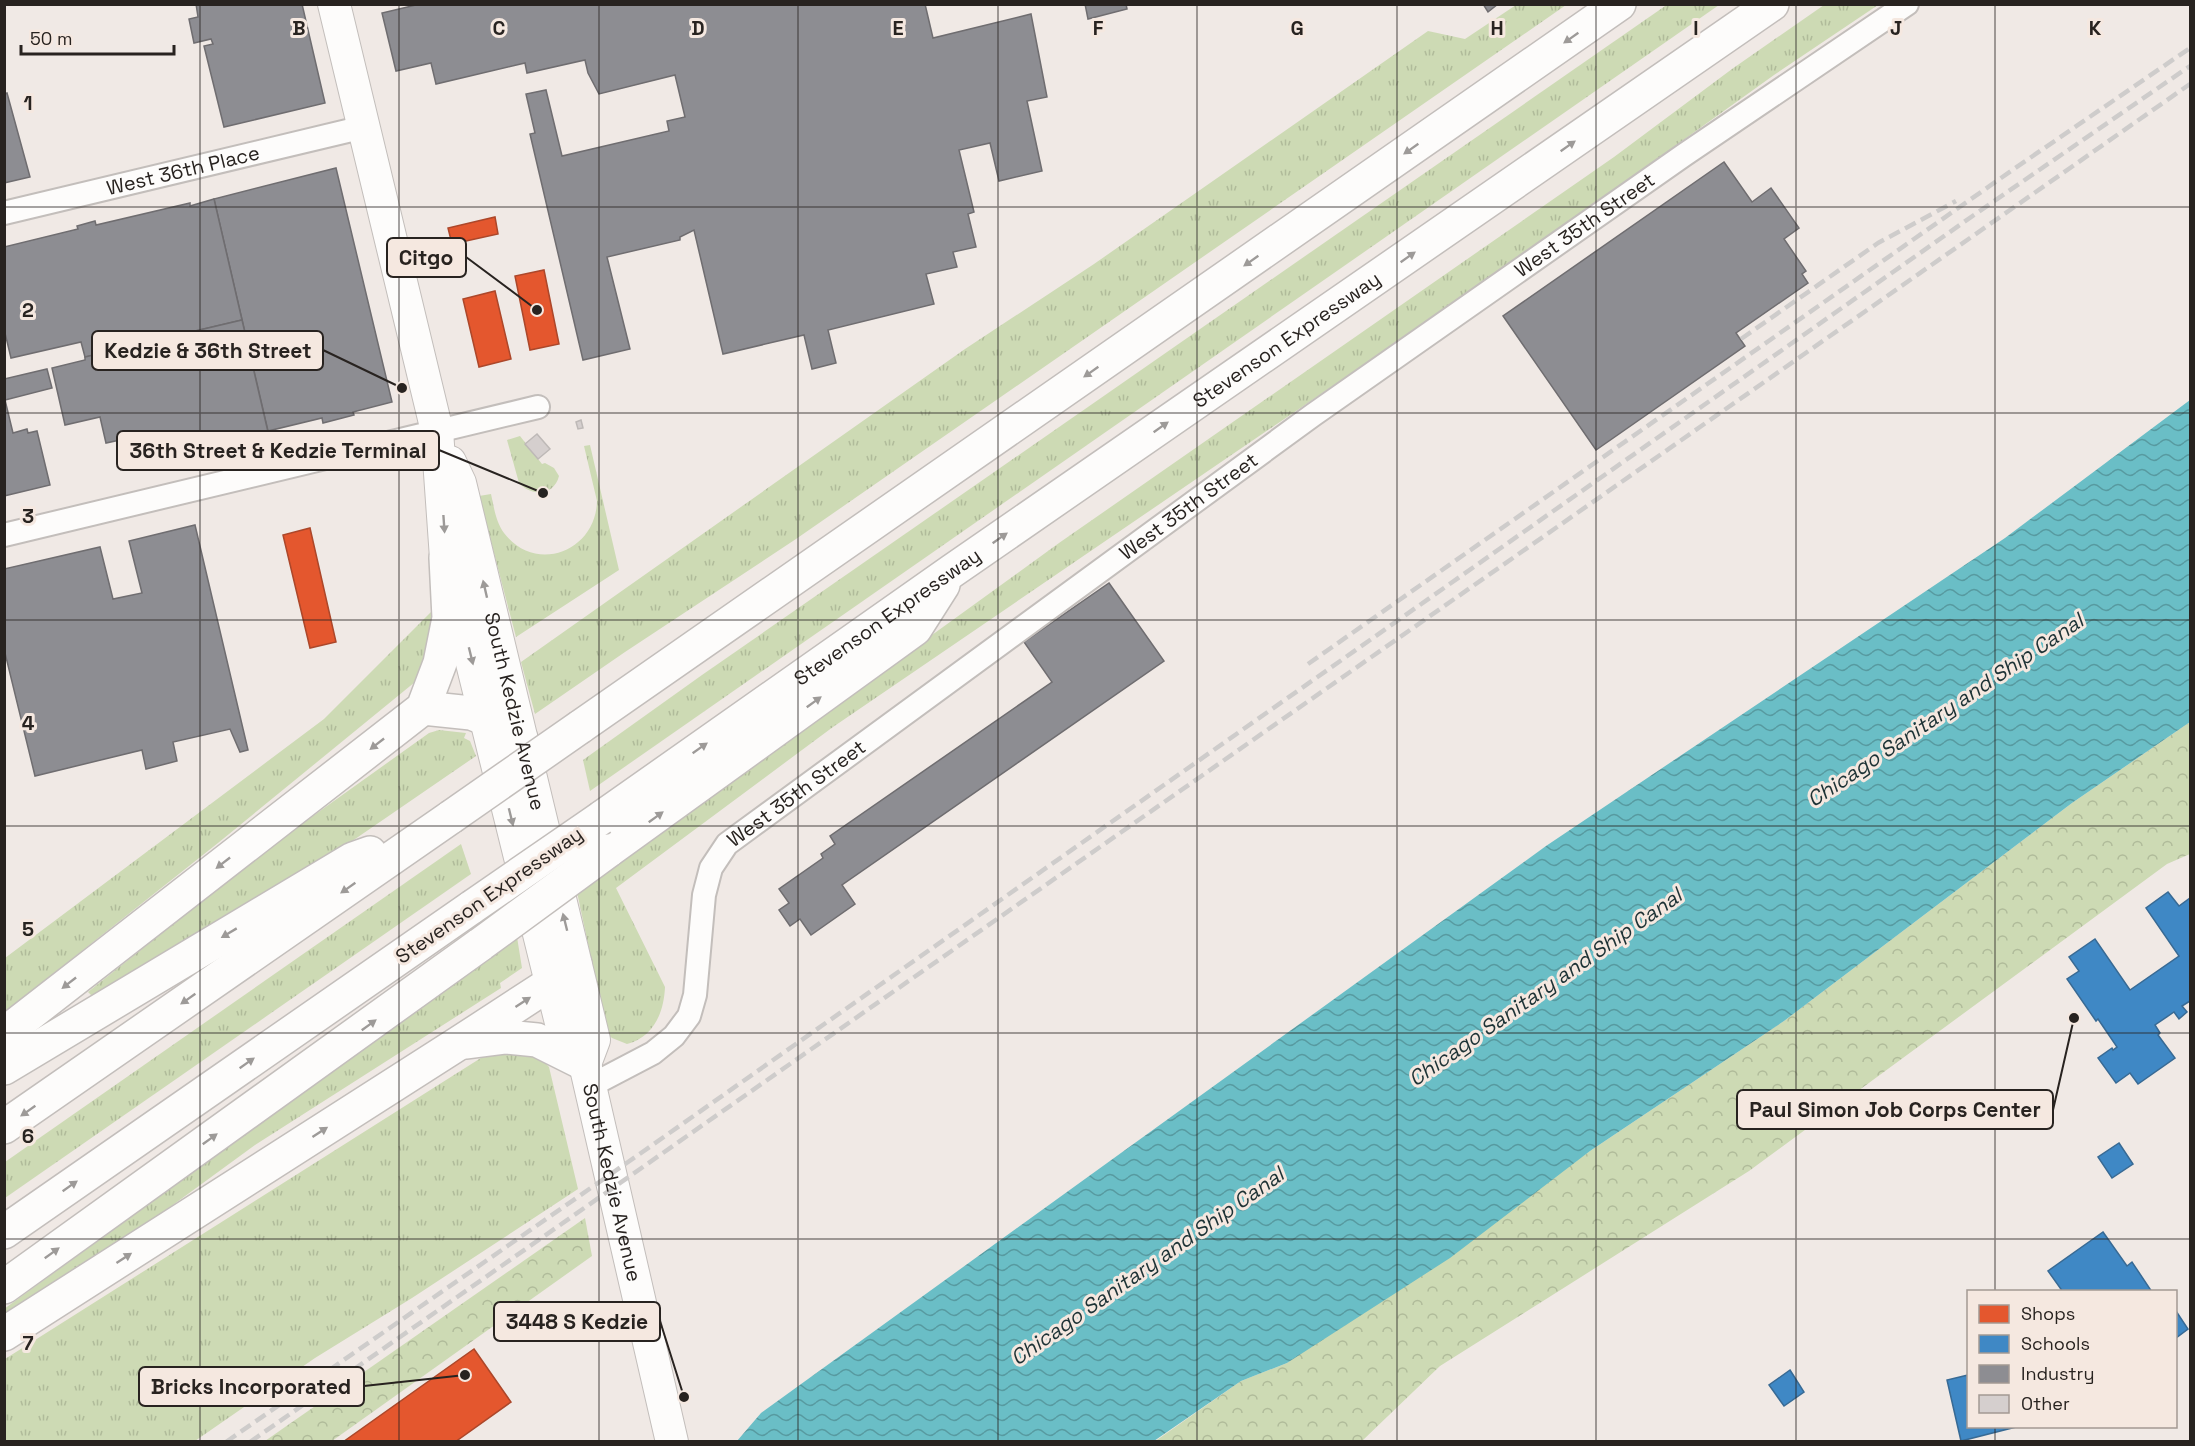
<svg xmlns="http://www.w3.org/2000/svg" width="2195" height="1446" viewBox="0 0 2195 1446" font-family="'Space Grotesk',sans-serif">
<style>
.grass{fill:url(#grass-tufts)}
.forest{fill:url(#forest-crowns)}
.water{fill:url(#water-waves)}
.shops{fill:#e4572e;stroke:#ac472a;stroke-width:1.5}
.schools{fill:#3f88c5;stroke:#386a94;stroke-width:1.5}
.industry{fill:#8d8d92;stroke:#6f6d70;stroke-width:1.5}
.building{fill:#d5cfce;stroke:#beb9b7;stroke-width:1.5}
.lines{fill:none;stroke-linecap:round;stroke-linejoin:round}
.minor-casing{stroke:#c3bebb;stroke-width:26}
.secondary-casing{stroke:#c3bebb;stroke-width:34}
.motorway-casing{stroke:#c3bebb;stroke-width:36}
.minor{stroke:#fdfcfb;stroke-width:22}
.secondary{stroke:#fdfcfb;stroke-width:32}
.motorway{stroke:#fdfcfb;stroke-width:33}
.rail{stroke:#cecccb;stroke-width:4.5;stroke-dasharray:12 6;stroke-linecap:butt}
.motorway-bridge-casing{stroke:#c3bebb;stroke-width:36;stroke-linecap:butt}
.motorway-bridge{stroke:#fdfcfb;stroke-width:33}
.oneway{fill:#9d9a98}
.grid{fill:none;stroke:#282320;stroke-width:1.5;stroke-opacity:0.55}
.labels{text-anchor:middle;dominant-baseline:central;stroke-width:6;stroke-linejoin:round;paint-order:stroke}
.street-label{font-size:20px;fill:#282320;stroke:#f5e8e0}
.water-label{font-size:21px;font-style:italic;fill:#1d3235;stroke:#f5e8e0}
.grid-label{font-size:20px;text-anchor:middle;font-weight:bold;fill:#282320;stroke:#f5e8e0;stroke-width:6;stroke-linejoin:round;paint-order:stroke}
.leader{fill:none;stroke:#282320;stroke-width:2}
.callout-dot{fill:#282320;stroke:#f5e8e0;stroke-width:2}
.callout{fill:#f5e8e0;stroke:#282320;stroke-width:2}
.callout-label{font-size:21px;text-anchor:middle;font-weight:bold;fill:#282320}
</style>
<defs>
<pattern id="grass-tufts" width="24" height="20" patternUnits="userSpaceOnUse" patternTransform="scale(1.5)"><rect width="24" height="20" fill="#cddab4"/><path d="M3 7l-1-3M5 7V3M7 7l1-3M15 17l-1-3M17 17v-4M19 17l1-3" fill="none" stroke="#b0bb9a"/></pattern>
<pattern id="forest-crowns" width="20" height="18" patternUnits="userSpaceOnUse" patternTransform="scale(1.5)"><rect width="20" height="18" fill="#cddab4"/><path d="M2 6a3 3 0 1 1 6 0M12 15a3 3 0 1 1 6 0" fill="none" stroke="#b0bb9a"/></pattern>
<pattern id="water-waves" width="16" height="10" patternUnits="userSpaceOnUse" patternTransform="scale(1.5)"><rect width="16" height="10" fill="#6abec6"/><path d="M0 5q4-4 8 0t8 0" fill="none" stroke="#579aa0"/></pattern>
</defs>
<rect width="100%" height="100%" fill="#f0e9e5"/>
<g class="grass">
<polygon points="1668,4 1719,5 590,791 583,760 702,675"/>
<polygon points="1516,5 1566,5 796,539 625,652 535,714 521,662 965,349 1094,264 1428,31 1465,39"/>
<path d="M1824 5H1878L1774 75 1495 275 833 727 616 888 665 987C664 1012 654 1037 627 1044L612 1038 607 1034 577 892 1059 543 1614 157 1732 69Z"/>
<path d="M520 436 542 464 545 463 554 468 559 476C554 496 532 497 519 483L507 440Z"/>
<path d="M590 445 619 570 516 637 479 496 491 494C494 508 496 522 504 533 536 575 596 551 597 501L584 446Z"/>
<polygon points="434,609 427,656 421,665 426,668 415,682 218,843 5,1012 5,958 324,719"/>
<polygon points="439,730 466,733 464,738 470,741 476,756 342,848 92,996 88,992 271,846 429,733"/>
<polygon points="461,844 471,874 5,1198 5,1162"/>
<polygon points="517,937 522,968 500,983 501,988 255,1145 140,1229 5,1315 4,1309"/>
<polygon points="497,1050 535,1052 549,1067 578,1189 412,1298 315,1358 195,1441 5,1442 5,1359 484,1056"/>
</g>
<g class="forest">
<polygon points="2190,722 2190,854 2167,864 1749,1171 1440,1366 1362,1441 1154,1442 1241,1381 1287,1363 1590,1151 1784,1021 2072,803"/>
<polygon points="585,1218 592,1256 332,1441 265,1441"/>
</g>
<polygon class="water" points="2190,400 2190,722 2072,803 1784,1021 1590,1151 1450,1258 1287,1363 1241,1381 1154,1441 737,1441 761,1413 1546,846 2005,538"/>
<g class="shops">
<polygon points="495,217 498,234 452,244 448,228"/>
<polygon points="544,270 559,344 530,350 515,276"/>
<polygon points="495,291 511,359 479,367 463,299"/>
<polygon points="310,528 336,642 310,648 283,535"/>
<polygon points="474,1349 511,1402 455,1442 343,1442"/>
</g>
<g class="schools">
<polygon points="2168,892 2179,906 2190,898 2190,1001 2182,1006 2187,1012 2179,1019 2174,1012 2155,1025 2160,1033 2158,1035 2175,1058 2138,1084 2130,1073 2116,1083 2098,1058 2112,1048 2113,1050 2117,1047 2098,1019 2096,1021 2067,979 2079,971 2069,957 2095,939 2130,990 2179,956 2146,908"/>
<polygon points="2119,1143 2133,1164 2112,1178 2098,1157"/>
<polygon points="2103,1232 2127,1266 2132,1262 2152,1292 2063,1292 2048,1271"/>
<polygon points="2176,1311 2188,1329 2176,1338"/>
<polygon points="1790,1370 1804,1392 1784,1406 1769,1385"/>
<polygon points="1968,1375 1968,1426 2020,1426 1961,1441 1947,1380"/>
</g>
<g class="industry">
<polygon points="196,4 302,4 325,103 224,127 204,46 213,44 211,39 194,43 189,19 198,17"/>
<polygon points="420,4 925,4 933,38 1031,14 1047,97 1027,101 1042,171 999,181 990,143 959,150 974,212 968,214 976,247 953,252 957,267 926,274 934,304 828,330 836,363 812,369 804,335 723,354 694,230 680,237 680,240 607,257 630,349 583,360 530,134 535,133 526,94 546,90 562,156 669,131 667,121 685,117 675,75 599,94 588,73 585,60 527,73 525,63 436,84 431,63 396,71 382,13"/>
<polygon points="1085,4 1126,4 1127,9 1088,19"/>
<polygon points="1483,4 1498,4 1488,12"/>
<polygon points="7,93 30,177 4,183 4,94"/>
<polygon points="1724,162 1752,202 1771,188 1799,228 1784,239 1806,271 1802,274 1808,283 1736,333 1745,346 1596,450 1503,316"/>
<polygon points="336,168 392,402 353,412 354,415 323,423 322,418 268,431 214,199"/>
<polygon points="214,199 242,320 85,357 81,342 11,358 4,329 4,247 78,229 77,226 95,221 96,225 190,203 190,206"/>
<polygon points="242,320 268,432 136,465 129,438 106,443 100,417 65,425 52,368 85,360 85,357"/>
<polygon points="47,369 52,388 5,400 13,433 27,429 28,433 37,431 50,485 4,496 4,379"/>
<polygon points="195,525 248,750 240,752 230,729 173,742 177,761 146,769 142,750 35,776 4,649 4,569 100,547 113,599 142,593 129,541"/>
<polygon points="1109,583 1164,661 842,885 855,904 811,935 800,919 790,926 779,910 789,903 779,889 823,858 821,854 835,844 830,836 1052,682 1024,642"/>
</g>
<g class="building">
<polygon points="581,420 583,428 578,429 576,422"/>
<polygon points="537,434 550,449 538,459 525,444"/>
</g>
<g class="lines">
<defs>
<g id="minor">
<path id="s1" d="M4 213 364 127"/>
<polyline points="4,535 538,407"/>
<path id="s2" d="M590 1086 653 1053 674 1036 689 1016 695 995 704 895 711 868 727 844 1313 415 1684 155 1907 4"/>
</g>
<g id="secondary">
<path id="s3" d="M334 4 437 431 446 558 566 1043 585 1064 672 1442"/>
<path id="s4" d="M450 462 460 483 594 1040 585 1064"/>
</g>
<g id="motorway">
<polyline points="423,708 471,713 487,719 521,739"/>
<polyline points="580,727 1619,4"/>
<path id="s5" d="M601 818 952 571 1772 4"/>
<polyline points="608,851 915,629 943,585"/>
<polyline points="4,1034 423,708 440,663 449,618 446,558"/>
<polyline points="467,1042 506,1037 537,1040 585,1064"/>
<polyline points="4,1068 353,859 370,853"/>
<polyline points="4,1127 451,817"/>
<polyline points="4,1232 472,907"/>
<polyline points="4,1287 481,944"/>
<polyline points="4,1334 459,1043 551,983 575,964"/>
</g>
</defs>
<use href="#minor" class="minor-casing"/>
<use href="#secondary" class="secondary-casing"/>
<use href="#motorway" class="motorway-casing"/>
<use href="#minor" class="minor"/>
<use href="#secondary" class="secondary"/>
<use href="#motorway" class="motorway"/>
<g class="rail">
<polyline points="1741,339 1878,243 1956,201"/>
<polyline points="1308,664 2011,171 2190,48"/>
<polyline points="226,1442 641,1153 1974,215 2190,66"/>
<polyline points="250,1442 2190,84"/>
</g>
<defs>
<g id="motorway-bridge">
<polyline points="451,817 580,727"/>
<polyline points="472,907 601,818"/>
<polyline points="481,944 608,851"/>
</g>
</defs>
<use href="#motorway-bridge" class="motorway-bridge-casing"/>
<use href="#motorway-bridge" class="motorway-bridge"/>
</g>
<defs><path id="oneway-solid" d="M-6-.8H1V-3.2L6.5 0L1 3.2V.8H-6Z" transform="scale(1.5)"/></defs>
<g class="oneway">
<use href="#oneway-solid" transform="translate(1571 38) rotate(145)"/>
<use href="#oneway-solid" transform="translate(1568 146) rotate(-35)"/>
<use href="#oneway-solid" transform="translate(1411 149) rotate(145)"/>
<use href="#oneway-solid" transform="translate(1408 257) rotate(-35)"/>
<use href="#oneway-solid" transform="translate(1251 261) rotate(145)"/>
<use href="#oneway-solid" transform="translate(1091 372) rotate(145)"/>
<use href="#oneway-solid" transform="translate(1161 427) rotate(-35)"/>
<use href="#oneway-solid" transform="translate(444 524) rotate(86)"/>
<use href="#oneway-solid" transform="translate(1000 538) rotate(-35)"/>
<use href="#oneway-solid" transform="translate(485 589) rotate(-103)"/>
<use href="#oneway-solid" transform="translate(471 656) rotate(76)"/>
<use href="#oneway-solid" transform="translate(814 702) rotate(-36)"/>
<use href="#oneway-solid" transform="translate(377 744) rotate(142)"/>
<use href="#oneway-solid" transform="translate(700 748) rotate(-35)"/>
<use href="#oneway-solid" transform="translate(511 817) rotate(76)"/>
<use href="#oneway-solid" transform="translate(656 817) rotate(-36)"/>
<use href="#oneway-solid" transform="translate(223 863) rotate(142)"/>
<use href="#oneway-solid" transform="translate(348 888) rotate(145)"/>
<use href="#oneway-solid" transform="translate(565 922) rotate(-104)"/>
<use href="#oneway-solid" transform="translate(229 933) rotate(149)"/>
<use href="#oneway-solid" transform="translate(69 983) rotate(142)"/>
<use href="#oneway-solid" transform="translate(188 999) rotate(145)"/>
<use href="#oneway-solid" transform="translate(523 1002) rotate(-33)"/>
<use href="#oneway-solid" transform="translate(369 1025) rotate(-36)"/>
<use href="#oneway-solid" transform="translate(247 1063) rotate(-35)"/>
<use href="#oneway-solid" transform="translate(28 1111) rotate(145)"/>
<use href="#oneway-solid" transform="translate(320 1132) rotate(-33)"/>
<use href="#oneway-solid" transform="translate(210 1139) rotate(-36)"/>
<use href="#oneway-solid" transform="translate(70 1186) rotate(-35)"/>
<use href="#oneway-solid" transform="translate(52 1253) rotate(-36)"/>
<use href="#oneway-solid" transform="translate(124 1258) rotate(-33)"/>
</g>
<path class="grid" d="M200 4V1442M399 4V1442M599 4V1442M798 4V1442M998 4V1442M1197 4V1442M1397 4V1442M1596 4V1442M1796 4V1442M1995 4V1292M4 207H2190M4 413H2190M4 620H2190M4 826H2190M4 1033H2190M4 1239H2190M1995 1426V1442"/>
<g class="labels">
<g class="street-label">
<text stroke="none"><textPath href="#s1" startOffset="184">West 36th Place</textPath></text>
<text stroke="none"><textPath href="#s2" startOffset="1360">West 35th Street</textPath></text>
<text stroke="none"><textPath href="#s5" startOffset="836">Stevenson Expressway</textPath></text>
<text stroke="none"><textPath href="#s2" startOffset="874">West 35th Street</textPath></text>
<text stroke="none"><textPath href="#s5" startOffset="350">Stevenson Expressway</textPath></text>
<text stroke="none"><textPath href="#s4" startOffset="258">South Kedzie Avenue</textPath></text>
<text stroke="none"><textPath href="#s2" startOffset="388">West 35th Street</textPath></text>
<text transform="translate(489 895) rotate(-35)">Stevenson Expressway</text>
<text stroke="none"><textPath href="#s3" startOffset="1216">South Kedzie Avenue</textPath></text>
</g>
<g class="water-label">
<text transform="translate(1945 710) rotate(-34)">Chicago Sanitary and Ship Canal</text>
<text transform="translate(1545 987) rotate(-35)">Chicago Sanitary and Ship Canal</text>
<text transform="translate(1147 1266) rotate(-35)">Chicago Sanitary and Ship Canal</text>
</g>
</g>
<g class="grid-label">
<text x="299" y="35">B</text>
<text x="499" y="35">C</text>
<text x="698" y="35">D</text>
<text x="898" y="35">E</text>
<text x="1098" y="35">F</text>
<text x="1297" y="35">G</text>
<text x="1497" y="35">H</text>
<text x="1696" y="35">I</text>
<text x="1896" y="35">J</text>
<text x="2095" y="35">K</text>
<text x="28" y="110">1</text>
<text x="28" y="317">2</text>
<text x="28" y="523">3</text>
<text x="28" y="730">4</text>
<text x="28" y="936">5</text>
<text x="28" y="1143">6</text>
<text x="28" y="1350">7</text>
</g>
<path class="leader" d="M537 310L466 257M402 388L323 350M543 493L439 450M2074 1018L2053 1110M684 1397L660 1321M465 1375L364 1386"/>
<g class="callout-dot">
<circle cx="537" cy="310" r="6"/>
<circle cx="402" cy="388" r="6"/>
<circle cx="543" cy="493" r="6"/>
<circle cx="2074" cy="1018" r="6"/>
<circle cx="684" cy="1397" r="6"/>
<circle cx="465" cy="1375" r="6"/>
</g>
<g class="callout">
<rect x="387" y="238" width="79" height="39" rx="6"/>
<rect x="92" y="331" width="231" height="39" rx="6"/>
<rect x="117" y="431" width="322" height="39" rx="6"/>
<rect x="1737" y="1090" width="316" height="39" rx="6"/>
<rect x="494" y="1302" width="166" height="39" rx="6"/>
<rect x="139" y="1367" width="225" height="39" rx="6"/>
</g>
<g class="callout-label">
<text x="426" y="265">Citgo</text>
<text x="208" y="358">Kedzie &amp; 36th Street</text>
<text x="278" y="458">36th Street &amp; Kedzie Terminal</text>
<text x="1895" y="1117">Paul Simon Job Corps Center</text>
<text x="577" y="1329">3448 S Kedzie</text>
<text x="251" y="1394">Bricks Incorporated</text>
</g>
<rect width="2195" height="1446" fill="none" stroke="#282320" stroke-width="12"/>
<rect x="1967" y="1290" width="210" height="138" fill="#f5e8e0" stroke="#a39993" stroke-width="1.5"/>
<rect x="1979" y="1305" width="30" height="18" fill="#e4572e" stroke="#a39993" stroke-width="1.5"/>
<text x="2021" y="1320" font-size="18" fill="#282320">Shops</text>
<rect x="1979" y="1335" width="30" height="18" fill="#3f88c5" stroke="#a39993" stroke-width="1.5"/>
<text x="2021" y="1350" font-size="18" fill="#282320">Schools</text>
<rect x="1979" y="1365" width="30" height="18" fill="#8d8d92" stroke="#a39993" stroke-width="1.5"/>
<text x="2021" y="1380" font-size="18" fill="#282320">Industry</text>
<rect x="1979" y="1395" width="30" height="18" fill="#d5cfce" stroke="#a39993" stroke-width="1.5"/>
<text x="2021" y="1410" font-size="18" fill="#282320">Other</text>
<path d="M21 45v9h153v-9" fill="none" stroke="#282320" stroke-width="3"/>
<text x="30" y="45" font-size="18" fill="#282320" stroke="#f5e8e0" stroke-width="4.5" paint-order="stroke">50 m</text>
</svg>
